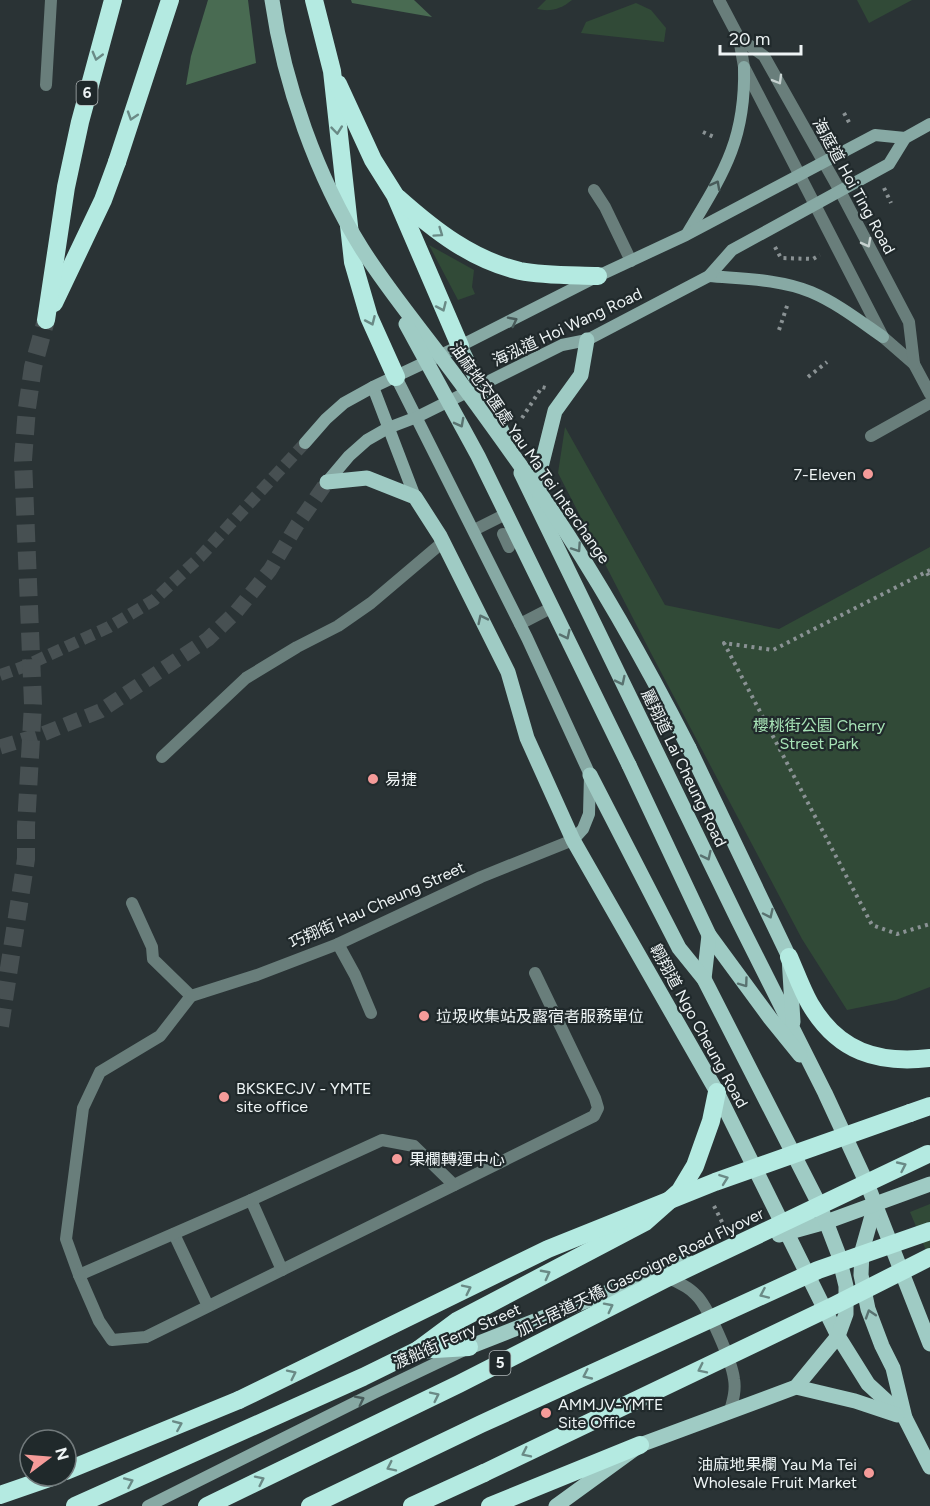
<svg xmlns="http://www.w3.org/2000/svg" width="930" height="1506" viewBox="0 0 930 1506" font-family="Figtree,'Noto Sans TC',sans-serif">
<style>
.green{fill:#314a37}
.forest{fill:#496b52}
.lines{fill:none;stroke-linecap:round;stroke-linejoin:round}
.secondary-tunnel{stroke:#475052;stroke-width:12;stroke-dasharray:12 6;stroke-linecap:butt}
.primary-tunnel{stroke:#475052;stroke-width:15;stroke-dasharray:15 8;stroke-linecap:butt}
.highway-tunnel{stroke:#475052;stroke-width:18;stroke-dasharray:18 9;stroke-linecap:butt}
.path{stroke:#8a9294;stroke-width:4;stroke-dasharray:3 4.5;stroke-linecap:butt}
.lane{stroke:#697e7b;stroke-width:12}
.street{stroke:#697e7b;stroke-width:12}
.secondary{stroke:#87a9a4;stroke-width:12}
.primary{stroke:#9fcbc4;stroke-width:15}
.highway{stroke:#b4eae1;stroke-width:18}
.primary-bridge{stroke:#9fcbc4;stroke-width:15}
.highway-bridge{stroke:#b4eae1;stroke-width:18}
.oneway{stroke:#6a8a86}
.oneway2{stroke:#c6d1d0}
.oneway3{stroke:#495c5b}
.oneway4{stroke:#597270}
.poi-dot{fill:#f59b99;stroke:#20292b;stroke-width:2}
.labels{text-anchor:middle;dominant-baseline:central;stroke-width:4.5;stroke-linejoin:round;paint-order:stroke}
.shield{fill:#20292b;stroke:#b0b7b8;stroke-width:1.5}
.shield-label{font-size:15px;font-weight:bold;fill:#eef4f5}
.street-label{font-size:16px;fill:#eef4f5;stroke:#20292b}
.poi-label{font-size:16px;fill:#eef4f5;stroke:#20292b;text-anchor:start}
.park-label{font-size:16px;fill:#a7e3b6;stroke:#20292b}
</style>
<rect width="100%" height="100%" fill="#2a3335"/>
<g class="green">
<path d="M546 0H572C561 9 551 12 537 9Z"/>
<polygon points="857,0 912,0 869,23"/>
<polygon points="636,3 651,10 666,28 664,42 581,33 586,22"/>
<polygon points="429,245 474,270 472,287 475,294 458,300"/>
<polygon points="565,427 665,605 779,629 930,547 930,987 896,1000 847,1010 802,939 653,657 558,473"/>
<polygon points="930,1204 930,1260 910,1212"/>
</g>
<g class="forest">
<polygon points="208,0 248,0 256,63 186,85 191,56"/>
<polygon points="351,0 414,0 432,17 352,3"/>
</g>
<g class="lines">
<polyline class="secondary-tunnel" points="0,675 23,667 109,627 154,600 200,557 305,443"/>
<polyline class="primary-tunnel" points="0,747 40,735 100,711 208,639 236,612 270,570 297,525 327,482"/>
<polyline class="highway-tunnel" points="0,1026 26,859 26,826 33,704 23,460 27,408 33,367 46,320"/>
<g class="path">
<polyline points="844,113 851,126"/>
<polyline points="703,132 716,138"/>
<polyline points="884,188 891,203"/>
<polyline points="775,247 781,258 813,259 820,255"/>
<polyline points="779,330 788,303"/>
<polyline points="808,377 827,362"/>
<polyline points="522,418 542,387 546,388"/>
<polyline points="930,570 773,650 724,643 872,925 897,934 930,924"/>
<polyline points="927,573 930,578"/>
<polyline points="714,1206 724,1226"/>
</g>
<g class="lane">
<polyline points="46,85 51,0"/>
<polyline points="594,190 605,207 631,261"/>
<polyline points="871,436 930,403"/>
<polyline points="474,530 504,515"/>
<polyline points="503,534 509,547"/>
<polyline points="520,624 551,608"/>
<polyline points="162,757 246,678 297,647 338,626 371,603 443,542"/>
<polyline points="132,903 152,947 153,959 191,996 160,1036 100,1072 83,1108 66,1239 79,1275 99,1321 112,1340 146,1337 594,1116 598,1108 595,1098 535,973"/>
<polyline points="338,944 355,975 371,1013"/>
<polyline points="251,1200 282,1270"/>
<polyline points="174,1234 208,1306"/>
<polyline points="79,1275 251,1200 382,1140 414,1146 454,1185"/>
<path d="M664 1276C675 1281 688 1286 696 1295 708 1306 732 1362 734 1379 736 1390 733 1400 730 1411"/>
</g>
<g class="street">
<polyline points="719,0 739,38 744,67 883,337 914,364 930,394"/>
<polyline points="739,38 764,56 840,191 909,322 914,364"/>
<polyline points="191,996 257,975 338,944 481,877 573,840"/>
</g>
<g class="secondary">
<path d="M687 234C723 174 746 140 744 67"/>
<path d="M709 276C743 279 780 279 811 292 837 303 860 321 883 337"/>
<polyline points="396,377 527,638 590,775 589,814 583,829 573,840"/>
<polyline points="373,387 415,497"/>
<polyline points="305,443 326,419 344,403 373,387 460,346 598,276 686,235 875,135 905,138"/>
<polyline points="327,482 349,456 367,440 388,428 417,417 562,345 587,340 709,276 732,250 889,164 905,138 930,124"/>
<polyline points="148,1506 374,1393 464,1350"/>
</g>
<g class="primary">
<polyline points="460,346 504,435"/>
<polyline points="521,473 738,920 825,1093 868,1186 930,1344"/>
<polyline points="327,482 367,478 415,497 440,536 508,672 527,738 573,840 717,1092 838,1336 868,1384 905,1418 930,1467"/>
<polyline points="540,500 541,467 555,411 581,375 587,340"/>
<polyline points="689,748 789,957 793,1022"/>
<polyline points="629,765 709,935 770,1018 800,1055"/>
<polyline points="704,979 709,935"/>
<polyline points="875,1205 862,1251 861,1275 868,1309 882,1346 893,1368 905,1418"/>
<polyline points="779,1235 826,1222 930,1184"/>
<polyline points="469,1347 687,1261"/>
<polyline points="796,1387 855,1401 897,1415"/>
<polyline points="556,1506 640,1445 796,1387 838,1336 846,1314 846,1286 838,1253 820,1206 704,979 679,948 590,775"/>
</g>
<g class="highway">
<polyline points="314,0 332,71 353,262 369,317 396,377"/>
<polyline points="338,84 373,160 395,195 460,346"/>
<path d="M398 198C434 230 472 260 520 271 545 276 573 275 598 276"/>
<polyline points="54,303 103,200 117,162"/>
<polyline points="46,320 66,187 80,122 113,0"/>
<path d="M789 957C796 973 802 990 810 1004 838 1052 878 1064 930 1058"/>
<polyline points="910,1113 930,1106"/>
<polyline points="418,1350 469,1347"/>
<polyline points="66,1471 239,1400"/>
<polyline points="0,1495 55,1476"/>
<polyline points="75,1506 363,1377 418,1350 457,1321 645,1222 680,1191 695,1166 711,1121 717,1092"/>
<polyline points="412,1506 484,1473"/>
<polyline points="490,1506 640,1445"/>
</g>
<g class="primary-bridge">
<path d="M272 0C284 84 317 177 362 249 388 290 419 327 448 366 477 404 505 444 533 483 592 567 642 656 689 748"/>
<polyline points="406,324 478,456 629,765"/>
</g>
<g class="highway-bridge">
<polyline points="117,162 170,0"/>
<polyline points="239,1400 548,1249 715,1182 910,1113"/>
<polyline points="484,1473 835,1305 930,1257"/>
<polyline points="207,1506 459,1384 667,1278 928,1154"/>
<polyline points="310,1506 481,1424 818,1270 930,1231"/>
</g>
</g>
<defs><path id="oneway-chevron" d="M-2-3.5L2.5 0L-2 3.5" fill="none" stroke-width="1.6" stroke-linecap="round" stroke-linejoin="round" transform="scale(1.5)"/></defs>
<g class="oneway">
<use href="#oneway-chevron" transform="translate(97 56) rotate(105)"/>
<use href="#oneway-chevron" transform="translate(132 116) rotate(108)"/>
<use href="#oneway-chevron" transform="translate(337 130) rotate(84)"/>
<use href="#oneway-chevron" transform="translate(439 233) rotate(35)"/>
<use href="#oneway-chevron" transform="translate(442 307) rotate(66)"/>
<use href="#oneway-chevron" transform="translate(371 321) rotate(66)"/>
<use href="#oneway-chevron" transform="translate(902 1166) rotate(-25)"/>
<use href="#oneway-chevron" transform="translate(724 1179) rotate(-20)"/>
<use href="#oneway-chevron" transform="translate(546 1274) rotate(-28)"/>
<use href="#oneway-chevron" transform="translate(467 1289) rotate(-26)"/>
<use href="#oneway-chevron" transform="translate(764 1294) rotate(156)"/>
<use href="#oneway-chevron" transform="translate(609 1307) rotate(-27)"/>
<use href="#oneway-chevron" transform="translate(702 1369) rotate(154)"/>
<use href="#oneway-chevron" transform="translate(292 1374) rotate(-26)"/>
<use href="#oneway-chevron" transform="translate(587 1375) rotate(155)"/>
<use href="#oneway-chevron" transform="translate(435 1396) rotate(-26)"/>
<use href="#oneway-chevron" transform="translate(178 1425) rotate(-23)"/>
<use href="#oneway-chevron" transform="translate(526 1453) rotate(154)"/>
<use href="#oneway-chevron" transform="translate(391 1467) rotate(154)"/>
<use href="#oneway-chevron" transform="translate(260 1480) rotate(-26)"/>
<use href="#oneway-chevron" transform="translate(129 1482) rotate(-24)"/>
</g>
<g class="oneway2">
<use href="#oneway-chevron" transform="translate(778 80) rotate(60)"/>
<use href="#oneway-chevron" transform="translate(867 243) rotate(62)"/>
</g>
<g class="oneway3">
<use href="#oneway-chevron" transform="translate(716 185) rotate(-62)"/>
<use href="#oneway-chevron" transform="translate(513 321) rotate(-27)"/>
<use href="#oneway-chevron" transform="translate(360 1400) rotate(-27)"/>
</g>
<g class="oneway4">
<use href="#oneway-chevron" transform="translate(460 423) rotate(62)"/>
<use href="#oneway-chevron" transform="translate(577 548) rotate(56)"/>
<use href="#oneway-chevron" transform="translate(482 619) rotate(-116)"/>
<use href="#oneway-chevron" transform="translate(566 635) rotate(64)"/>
<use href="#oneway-chevron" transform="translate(621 681) rotate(64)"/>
<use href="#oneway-chevron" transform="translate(707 856) rotate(64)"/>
<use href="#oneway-chevron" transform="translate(769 914) rotate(65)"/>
<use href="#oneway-chevron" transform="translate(744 983) rotate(54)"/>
<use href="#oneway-chevron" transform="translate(870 1314) rotate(-108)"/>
</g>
<g class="poi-dot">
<circle cx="868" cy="474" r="6"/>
<circle cx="373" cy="779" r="6"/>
<circle cx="424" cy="1016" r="6"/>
<circle cx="224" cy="1097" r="6"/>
<circle cx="397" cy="1159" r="6"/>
<circle cx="546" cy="1413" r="6"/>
<circle cx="869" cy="1473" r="6"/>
</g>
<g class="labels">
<g class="shield">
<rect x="76.5" y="81" width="21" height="24" rx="4.5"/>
<rect x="489.5" y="1351" width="21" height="24" rx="4.5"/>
</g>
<g class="shield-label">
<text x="87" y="93">6</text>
<text x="500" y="1363">5</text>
</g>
<g class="street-label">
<text transform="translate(854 186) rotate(61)">海庭道 Hoi Ting Road</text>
<text transform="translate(567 327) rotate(-25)">海泓道 Hoi Wang Road</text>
<text transform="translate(530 453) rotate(55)">油麻地交匯處 Yau Ma Tei Interchange</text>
<text transform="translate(684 768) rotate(64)">麗翔道 Lai Cheung Road</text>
<text transform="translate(377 905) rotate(-24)">巧翔街 Hau Cheung Street</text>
<text transform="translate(699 1026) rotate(61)">翺翔道 Ngo Cheung Road</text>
<text transform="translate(640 1272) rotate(-26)">加士居道天橋 Gascoigne Road Flyover</text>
<text transform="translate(457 1336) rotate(-24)">渡船街 Ferry Street</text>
</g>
<g class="poi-label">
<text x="856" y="474" text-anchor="end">7-Eleven</text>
<text x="385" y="779">易捷</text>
<text x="436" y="1016">垃圾收集站及露宿者服務單位</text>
<text x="236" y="1088">BKSKECJV - YMTE<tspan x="236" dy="18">site office</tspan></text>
<text x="409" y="1159">果欄轉運中心</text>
<text x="558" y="1404">AMMJV-YMTE<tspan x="558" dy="18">Site Office</tspan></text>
<text x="857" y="1464" text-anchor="end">油麻地果欄 Yau Ma Tei<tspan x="857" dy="18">Wholesale Fruit Market</tspan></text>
</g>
<g class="park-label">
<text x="819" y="725">櫻桃街公園 Cherry<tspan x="819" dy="18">Street Park</tspan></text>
</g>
</g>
<g transform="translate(48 1458) rotate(74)"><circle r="28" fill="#20292b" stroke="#727a7c" stroke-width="1.5"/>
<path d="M0-4.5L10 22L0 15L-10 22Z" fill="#f59b99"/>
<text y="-9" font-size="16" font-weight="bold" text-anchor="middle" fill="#eef4f5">N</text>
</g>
<path d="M720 45v9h81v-9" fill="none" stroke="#eef4f5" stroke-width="3"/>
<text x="729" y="45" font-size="18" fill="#eef4f5" stroke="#20292b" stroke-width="4.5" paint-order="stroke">20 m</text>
</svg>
